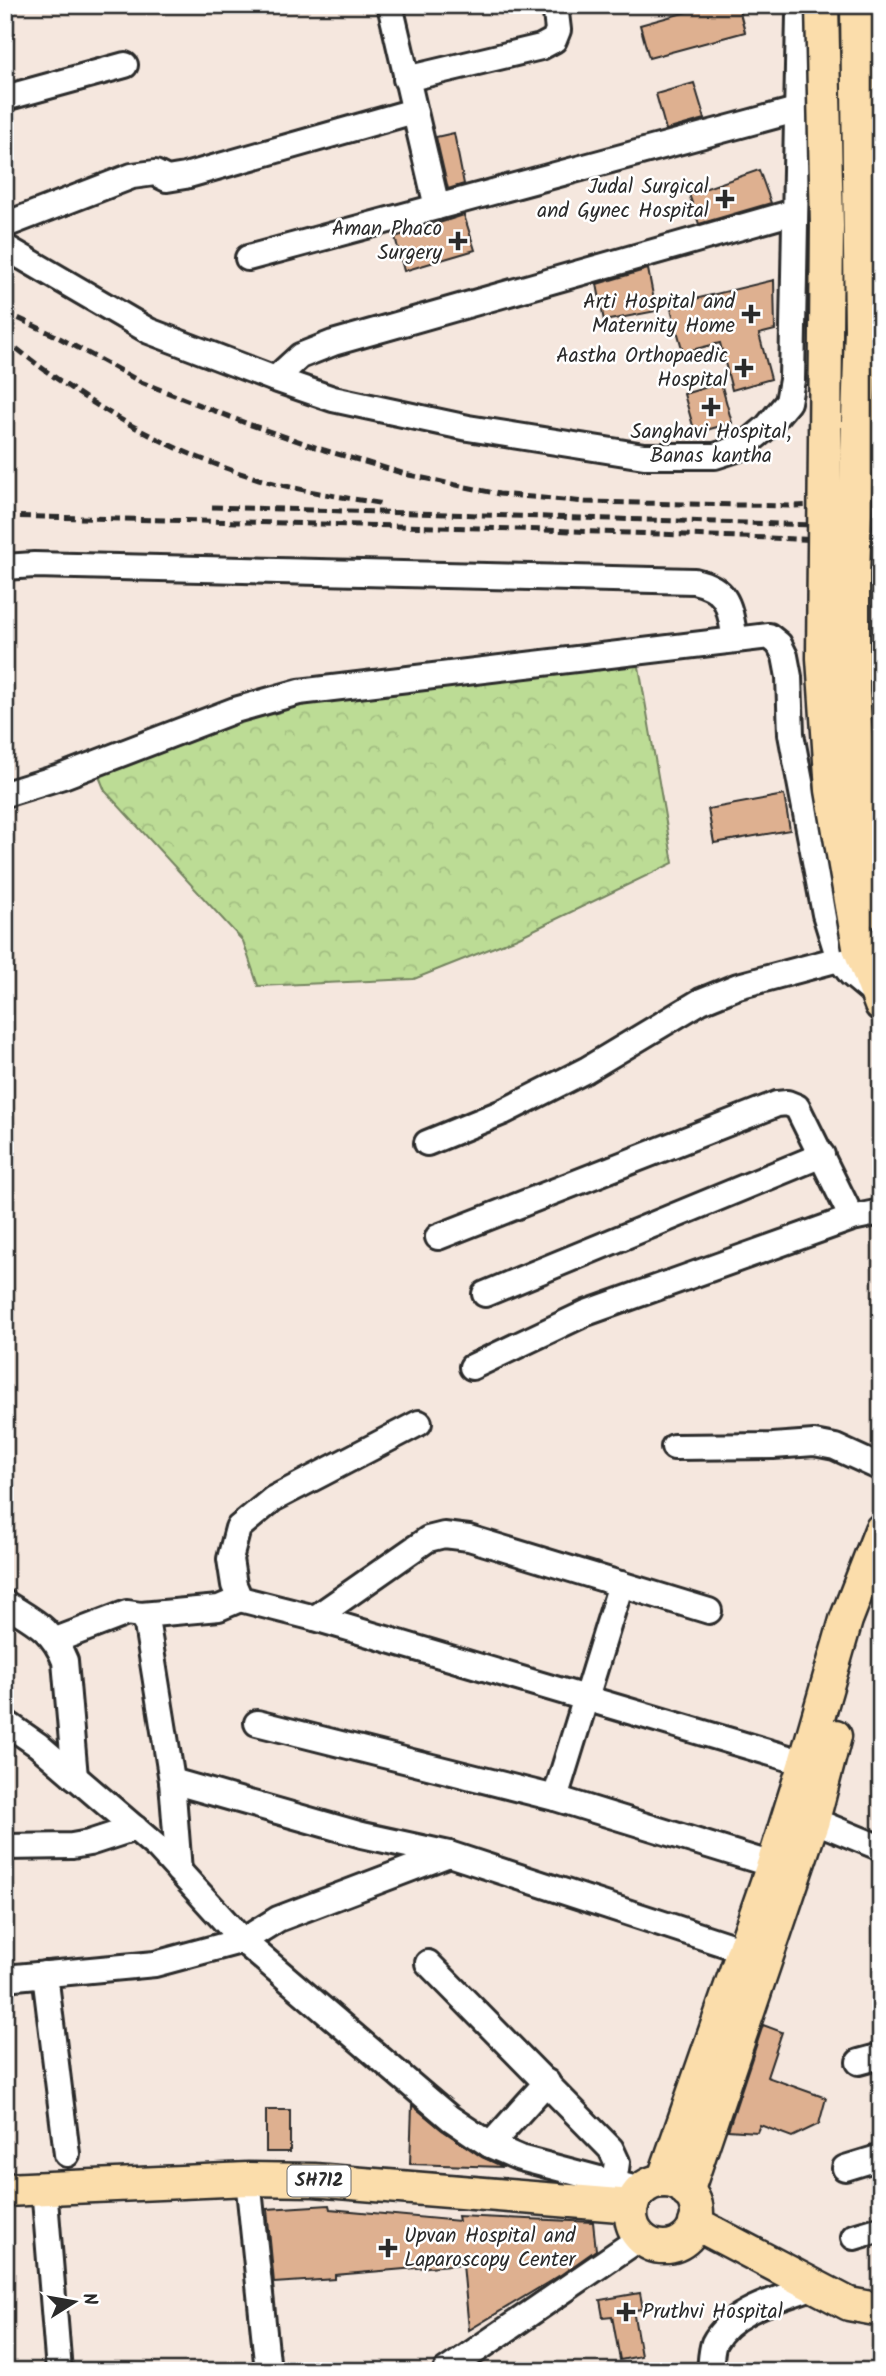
<svg xmlns="http://www.w3.org/2000/svg" width="886" height="2376" viewBox="0 0 886 2376" font-family="Kalam,sans-serif">
<style>
.park{fill:url(#park-crowns);stroke:#748460;stroke-width:2}
.building{fill:#deb090;stroke:#2b2b2b;stroke-width:2}
.lines{fill:none;stroke-linecap:round;stroke-linejoin:round}
.minor-casing{stroke:#2b2b2b;stroke-width:30}
.major-casing{stroke:#2b2b2b;stroke-width:37}
.minor{stroke:#fff;stroke-width:24}
.major{stroke:#fbddab;stroke-width:32}
.rail{stroke:#2b2b2b;stroke-width:5;stroke-dasharray:10 5;stroke-linecap:butt}
.major-bridge-casing{stroke:#2b2b2b;stroke-width:37;stroke-linecap:butt}
.major-bridge{stroke:#fbddab;stroke-width:32}
.poi-dot{fill:#2b2b2b;stroke:#fff;stroke-width:2.5}
.labels{text-anchor:middle;dominant-baseline:central;stroke-width:5;stroke-linejoin:round;paint-order:stroke}
.shield{fill:#fff;stroke:#6b6b6b;stroke-width:2}
.shield-label{font-size:19px;font-weight:bold;fill:#2b2b2b}
.poi-label{font-size:21px;fill:#2b2b2b;stroke:#fff;text-anchor:end}
</style>
<defs>
<pattern id="park-crowns" width="20" height="18" patternUnits="userSpaceOnUse" patternTransform="scale(1.75)"><rect width="20" height="18" fill="#bcdc95"/><path d="M2 6a3 3 0 1 1 6 0M12 15a3 3 0 1 1 6 0" fill="none" stroke="#a2bd81"/></pattern>
</defs>
<rect width="100%" height="100%" fill="#f5e7de"/>
<filter id="ink" filterUnits="userSpaceOnUse"><feTurbulence type="fractalNoise" baseFrequency=".0143" numOctaves="2"/><feDisplacementMap in="SourceGraphic" scale="14" xChannelSelector="R" yChannelSelector="G"/><feConvolveMatrix kernelMatrix="1 2 1 2 8 2 1 2 1" color-interpolation-filters="sRGB"/></filter>
<g filter="url(#ink)">
<polygon class="park" points="637,655 673,863 517,938 414,979 258,986 243,941 105,791 96,769 279,700"/>
<g class="building">
<polygon points="712,5 738,5 745,32 649,58 640,25"/>
<polygon points="694,83 705,119 666,130 656,94"/>
<polygon points="454,133 464,184 448,189 436,137"/>
<polygon points="759,170 771,203 699,224 689,194"/>
<polygon points="464,215 475,250 404,271 395,237"/>
<polygon points="648,269 656,311 604,321 597,284"/>
<polygon points="774,280 775,330 759,334 771,379 732,390 720,343 683,352 670,305"/>
<polygon points="721,383 732,423 695,433 684,394"/>
<polygon points="784,795 790,830 714,843 708,809"/>
<polygon points="763,2025 782,2032 767,2077 826,2098 819,2124 792,2137 760,2125 757,2132 728,2130"/>
<polygon points="412,2105 442,2130 482,2157 504,2167 410,2164"/>
<rect x="266" y="2110" width="24" height="42"/>
<polygon points="329,2205 330,2209 459,2221 458,2216 593,2222 596,2250 562,2274 469,2330 463,2264 335,2275 335,2279 274,2283 267,2209"/>
<polygon points="640,2293 643,2309 633,2310 641,2356 620,2360 612,2316 603,2317 600,2300"/>
</g>
<g class="lines">
<defs>
<g id="minor">
<polyline points="390,5 437,207"/>
<polyline points="406,79 541,47 554,40 558,30 555,5"/>
<polyline points="5,98 125,65"/>
<polyline points="5,225 132,176 155,173 167,179 185,176 414,111"/>
<polyline points="5,247 149,331 275,379 333,399 468,428 644,456 715,456 743,447 767,427 788,402 792,380 799,14"/>
<polyline points="248,258 796,110"/>
<polyline points="275,379 300,356 333,343 794,212"/>
<path d="M5 567 34 565 694 581C730 589 729 608 735 639"/>
<polyline points="5,794 63,776 235,710 299,692 769,636 779,644 785,656 789,677 791,734 825,914 839,959 851,974 875,994"/>
<polyline points="427,1143 503,1112 586,1070 701,1001 738,986 839,959"/>
<polyline points="438,1237 777,1104 787,1103 797,1107 852,1218"/>
<polyline points="485,1294 822,1155"/>
<polyline points="472,1367 586,1313 852,1218 881,1212"/>
<polyline points="419,1423 273,1499 238,1528 230,1559 234,1585 240,1599 315,1618 805,1763"/>
<polyline points="674,1447 773,1446 814,1443 835,1447 881,1468"/>
<path d="M5 1603C33 1621 52 1628 65 1661L75 1777"/>
<polyline points="141,1615 219,1608 240,1599"/>
<polyline points="315,1618 428,1539 444,1535 469,1538 709,1611"/>
<polyline points="56,1640 127,1613 141,1615 147,1625 172,1781 179,1871"/>
<polyline points="5,1722 38,1745 158,1848 243,1941 450,2118 490,2145 520,2158 641,2190"/>
<polyline points="257,1723 555,1798 773,1865"/>
<polyline points="172,1781 362,1835 449,1854 743,1950"/>
<polyline points="555,1798 621,1584"/>
<polyline points="813,1820 881,1848"/>
<polyline points="5,1847 72,1846 89,1843 135,1828"/>
<polyline points="428,1963 611,2149 617,2162 614,2183"/>
<polyline points="45,1974 67,2154"/>
<polyline points="5,1978 155,1964 244,1940 278,1919 449,1854"/>
<polyline points="859,2062 881,2056"/>
<polyline points="490,2145 547,2082"/>
<polyline points="845,2168 881,2157"/>
<polyline points="248,2179 268,2371"/>
<polyline points="44,2187 59,2371"/>
<polyline points="854,2237 881,2229"/>
<polyline points="446,2371 640,2238"/>
<path d="M710 2371C711 2362 711 2351 714 2343 732 2309 781 2299 814 2286"/>
</g>
<g id="major">
<polyline points="859,947 881,1005"/>
<polyline points="663,2181 773,1865 805,1763 846,1620 881,1530"/>
<circle cx="664" cy="2214" r="33"/>
<polyline points="5,2190 248,2179 314,2180 632,2206"/>
<polyline points="687,2192 813,1820 835,1736"/>
<polyline points="695,2223 849,2304 881,2310"/>
</g>
</defs>
<use href="#minor" class="minor-casing"/>
<use href="#major" class="major-casing"/>
<use href="#minor" class="minor"/>
<use href="#major" class="major"/>
<g class="rail">
<polyline points="5,312 54,335 141,382 248,424 324,450 409,475 499,494 585,502 793,506 850,504 881,499"/>
<path d="M5 339C80 401 165 451 259 479 300 491 342 497 384 504"/>
<polyline points="212,507 881,527"/>
<polyline points="5,516 516,529 881,542"/>
</g>
<defs>
<g id="major-bridge">
<polyline points="822,5 827,226 823,658 832,790 859,947"/>
<polyline points="857,5 861,329 853,575 853,692 862,824 881,912"/>
</g>
</defs>
<use href="#major-bridge" class="major-bridge-casing"/>
<use href="#major-bridge" class="major-bridge"/>
</g>
</g>
<g class="poi-dot">
<path d="M721.5 188.5h7v7h7v7h-7v7h-7v-7h-7v-7h7z"/>
<path d="M454.5 230.5h7v7h7v7h-7v7h-7v-7h-7v-7h7z"/>
<path d="M747.5 303.5h7v7h7v7h-7v7h-7v-7h-7v-7h7z"/>
<path d="M740.5 357.5h7v7h7v7h-7v7h-7v-7h-7v-7h7z"/>
<path d="M707.5 396.5h7v7h7v7h-7v7h-7v-7h-7v-7h7z"/>
<path d="M384.5 2237.5h7v7h7v7h-7v7h-7v-7h-7v-7h7z"/>
<path d="M622.5 2301.5h7v7h7v7h-7v7h-7v-7h-7v-7h7z"/>
</g>
<g class="labels">
<rect class="shield" x="287.5" y="2165.5" width="63" height="31" rx="5"/>
<g class="shield-label">
<text x="319" y="2181">SH712</text>
</g>
<g class="poi-label">
<text x="709" y="187">Judal Surgical<tspan x="709" dy="24">and Gynec Hospital</tspan></text>
<text x="442" y="229">Aman Phaco<tspan x="442" dy="24">Surgery</tspan></text>
<text x="735" y="302">Arti Hospital and<tspan x="735" dy="24">Maternity Home</tspan></text>
<text x="728" y="356">Aastha Orthopaedic<tspan x="728" dy="24">Hospital</tspan></text>
<text x="711" y="432" text-anchor="middle">Sanghavi Hospital,<tspan x="711" dy="24">Banas kantha</tspan></text>
<text x="404" y="2236" text-anchor="start">Upvan Hospital and<tspan x="404" dy="24">Laparoscopy Center</tspan></text>
<text x="642" y="2312" text-anchor="start">Pruthvi Hospital</text>
</g>
</g>
<rect width="886" height="2376" fill="none" stroke="#fff" stroke-width="28"/>
<rect x="14" y="14" width="858" height="2348" fill="none" stroke="#2b2b2b" stroke-width="2.5" filter="url(#ink)"/>
<g transform="translate(74 2302) rotate(79)" stroke="#ffffff" stroke-width="5" paint-order="stroke">
<path d="M0-5L12 26L0 18L-12 26Z" fill="#2b2b2b"/>
<text y="-10" font-size="19" font-weight="bold" text-anchor="middle" fill="#2b2b2b">N</text>
</g>
</svg>
